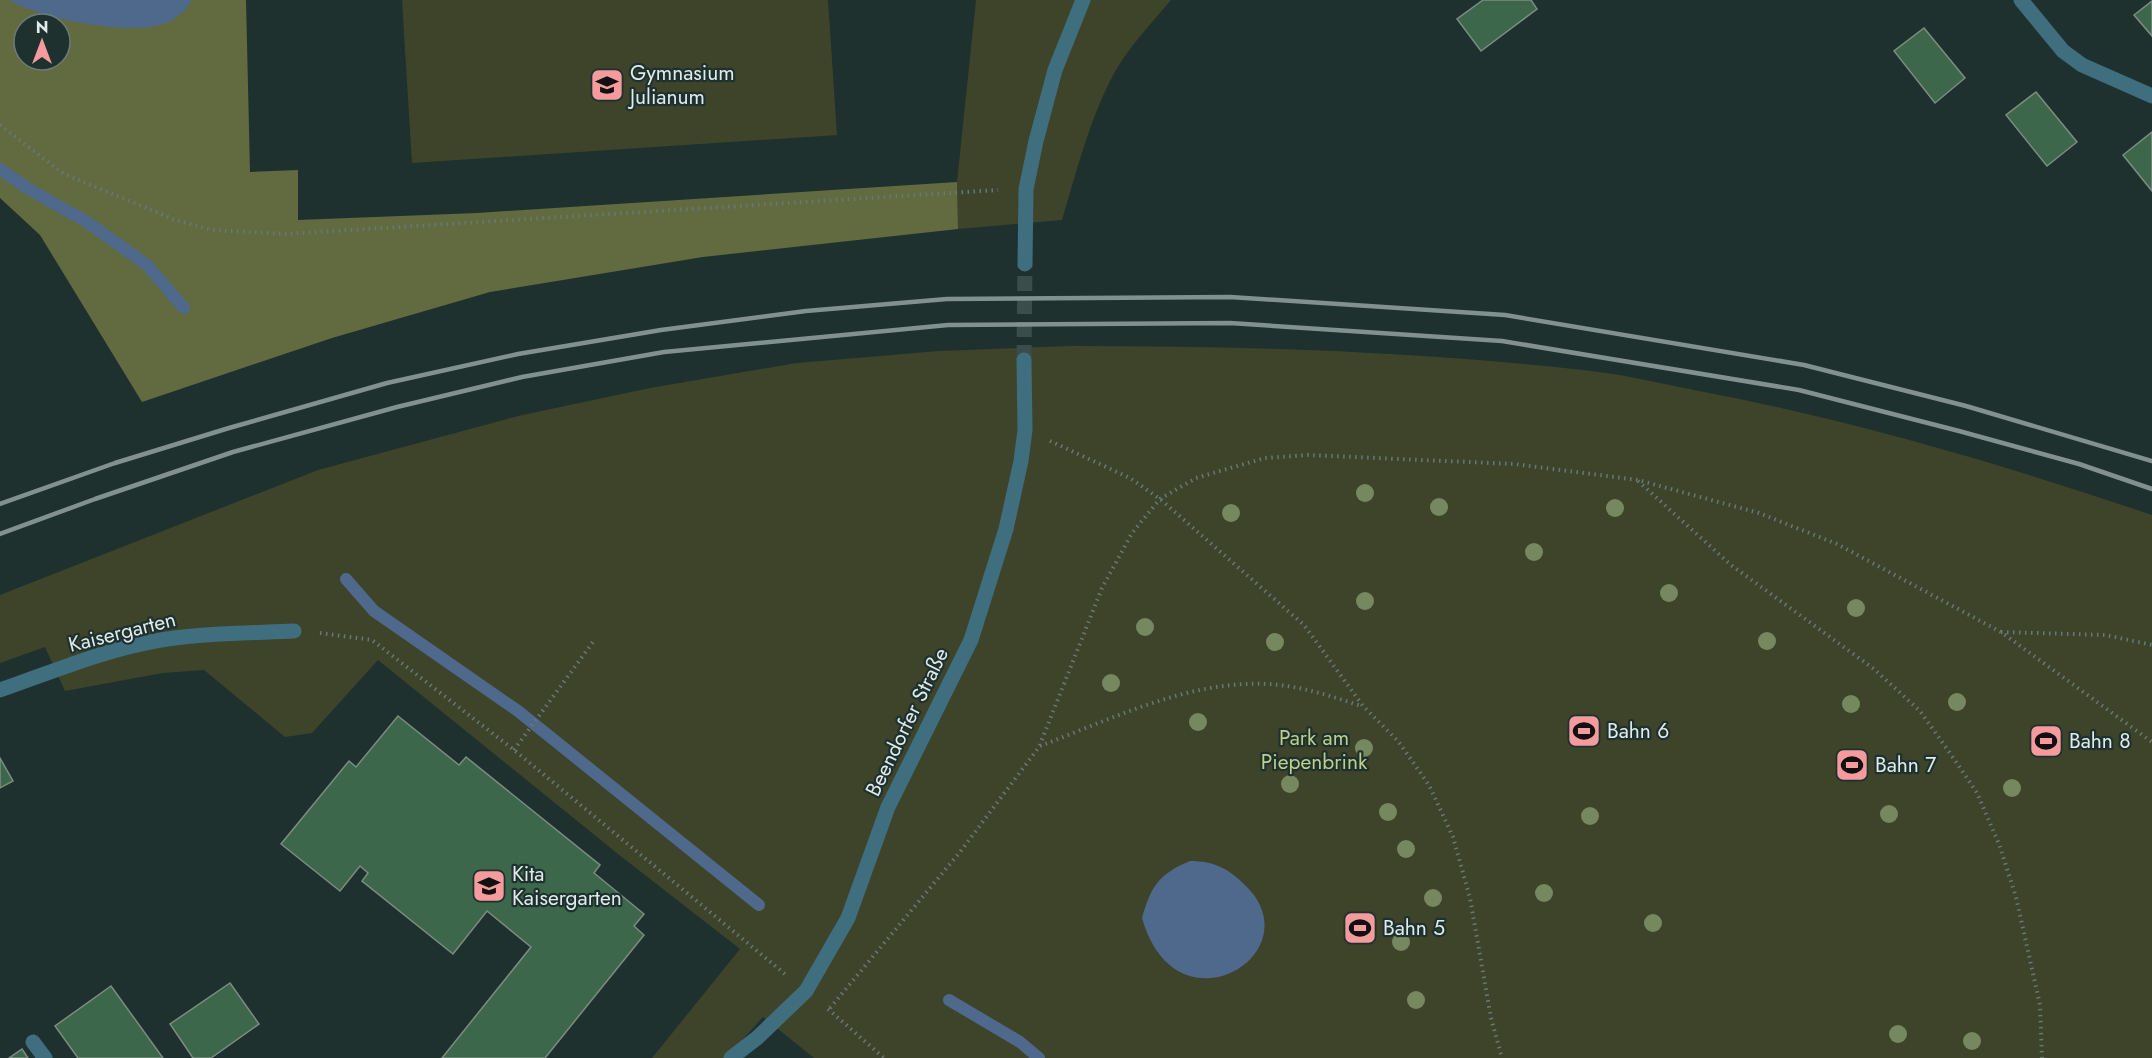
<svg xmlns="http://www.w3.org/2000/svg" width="2152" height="1058" viewBox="0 0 2152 1058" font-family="Jost,sans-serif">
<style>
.green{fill:#3e442a}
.forest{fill:#616b3f;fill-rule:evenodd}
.water{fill:#4f698d}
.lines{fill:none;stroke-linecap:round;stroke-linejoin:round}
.stream{stroke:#4f698d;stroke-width:12}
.building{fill:#3d674b;stroke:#7d8c81;stroke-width:1.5}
.street-tunnel{stroke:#3b4d4b;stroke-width:15;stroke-dasharray:15 8;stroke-linecap:butt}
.path{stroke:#687876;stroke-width:4;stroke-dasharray:1.5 4.5;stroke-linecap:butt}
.lane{stroke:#3f6e7e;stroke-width:15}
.street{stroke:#3f6e7e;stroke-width:15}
.rail{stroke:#82918f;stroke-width:4.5}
.tree{fill:#768860}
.labels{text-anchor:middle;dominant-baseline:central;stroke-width:4.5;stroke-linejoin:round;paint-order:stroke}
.poi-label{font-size:21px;fill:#e0ebea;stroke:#1e312f;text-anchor:start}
.street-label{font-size:21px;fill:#e0ebea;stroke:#1e312f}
.park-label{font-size:21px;fill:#becf88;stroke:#1e312f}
</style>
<rect width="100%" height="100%" fill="#1e312f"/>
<g class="green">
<polygon points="402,0 828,0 837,135 412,163"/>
<path d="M976 0H1171C1149 26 1125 51 1110 81 1088 125 1076 173 1062 220L958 229 957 182Z"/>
<path d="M1072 346C1245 346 1419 351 1591 371 1627 375 1663 384 1699 391 1853 420 2004 465 2152 515V1058H814L763 1017 726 1058H652L740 949 618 854 378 660 312 733 285 737 204 670 163 673 65 691 45 647 0 663V595L318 470 518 416 650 388 797 363 939 351Z"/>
</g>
<path class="forest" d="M0 0H246L250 172 298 170V220L477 213 957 182 958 229 703 257 490 292 332 338 142 402 40 235 0 198ZM24 24H60V60H24Z"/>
<g class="water">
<path d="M9 0H192C184 14 171 23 155 26 122 34 39 18 9 0Z"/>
<path d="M1190 861C1215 861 1229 869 1246 886 1314 953 1176 1038 1142 918 1151 886 1159 874 1190 861Z"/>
</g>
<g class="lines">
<g class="stream">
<polyline points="0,169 27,188 87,222 147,265 184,308"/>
<polyline points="346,579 374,611 518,711 759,905"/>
<polyline points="949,1000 1020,1042 1039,1058"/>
</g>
</g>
<g class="building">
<polygon points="1483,0 1531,0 1537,9 1481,51 1457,19"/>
<polygon points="2152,1 2152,36 2134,15"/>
<polygon points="1924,28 1965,78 1935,103 1894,51"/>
<polygon points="2036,92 2077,142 2047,166 2006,115"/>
<polygon points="2152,132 2152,191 2123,155"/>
<polygon points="398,716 459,765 466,757 600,865 594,873 644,914 634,926 644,935 545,1058 442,1058 531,947 487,911 453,954 362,881 368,873 360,866 340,891 281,844 349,761 356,767"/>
<polygon points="0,758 13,781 0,788"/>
<polygon points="230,983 259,1024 211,1058 193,1058 170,1024"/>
<polygon points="111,986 163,1058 78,1058 55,1026"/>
<polygon points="22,1049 28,1058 9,1058"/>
</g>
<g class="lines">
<polyline class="street-tunnel" points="1024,360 1025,264"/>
<g class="path">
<polyline points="0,125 64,174 173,219 212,230 286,234 998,190"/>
<polyline points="1050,441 1130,478 1160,499 1304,625 1363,706 1398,741 1429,785 1453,837 1470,898 1491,1018 1502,1058"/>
<polyline points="1638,481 1731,565 1874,669 1920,711 1952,756 1977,793 1999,844 2016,897 2040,1005 2042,1058"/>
<polyline points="2001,632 2105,635 2152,645"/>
<polyline points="320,633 372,640 514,750 785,974"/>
<path d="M1040 746C1112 719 1189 680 1268 684 1301 686 1331 696 1361 706"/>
<polyline points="514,750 593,642"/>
<polyline points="830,1008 960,852 1039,747 1102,588 1132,533 1160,499 1196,478 1265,458 1308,455 1514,464 1638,480 1759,513 1837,544 2001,632 2152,742"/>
<polyline points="828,1009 884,1058"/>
</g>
<polyline class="lane" points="33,1042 45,1058"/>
<g class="street">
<polyline points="2021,0 2063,51 2082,65 2152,96"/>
<polyline points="1025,264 1026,189 1036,141 1055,70 1083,0"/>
<path d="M0 690C52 672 106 649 161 640 205 633 250 633 294 631"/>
<polyline points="731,1058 757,1038 806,991 848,918 888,807 971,640 1006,529 1021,461 1025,430 1024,360"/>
</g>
<g class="rail">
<polyline points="0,504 115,463 229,428 387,383 518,354 661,330 806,311 947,299 1230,297 1505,315 1804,365 1966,406 2152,461"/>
<polyline points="0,534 95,499 233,452 397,407 522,377 664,352 948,325 1230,323 1502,341 1799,390 1959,431 2079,464 2152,489"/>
</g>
</g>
<g class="tree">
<circle cx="1365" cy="493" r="9"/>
<circle cx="1439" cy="507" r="9"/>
<circle cx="1615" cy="508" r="9"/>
<circle cx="1231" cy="513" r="9"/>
<circle cx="1534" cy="552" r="9"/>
<circle cx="1669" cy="593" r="9"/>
<circle cx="1365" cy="601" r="9"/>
<circle cx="1856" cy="608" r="9"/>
<circle cx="1145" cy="627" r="9"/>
<circle cx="1767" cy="641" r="9"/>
<circle cx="1275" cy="642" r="9"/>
<circle cx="1111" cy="683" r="9"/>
<circle cx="1957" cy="702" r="9"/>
<circle cx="1851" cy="704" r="9"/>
<circle cx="1198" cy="722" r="9"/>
<circle cx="1364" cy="748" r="9"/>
<circle cx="1290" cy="784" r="9"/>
<circle cx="2012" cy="788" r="9"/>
<circle cx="1388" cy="812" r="9"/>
<circle cx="1889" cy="814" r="9"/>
<circle cx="1590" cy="816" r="9"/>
<circle cx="1406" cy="849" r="9"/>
<circle cx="1544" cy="893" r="9"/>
<circle cx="1433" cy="898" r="9"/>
<circle cx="1653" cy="923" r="9"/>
<circle cx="1401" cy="942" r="9"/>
<circle cx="1416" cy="1000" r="9"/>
<circle cx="1898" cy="1034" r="9"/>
<circle cx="1972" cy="1041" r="9"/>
</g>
<defs>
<symbol id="school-square" viewBox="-11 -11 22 22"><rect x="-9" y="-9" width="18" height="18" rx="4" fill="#f59b9e" stroke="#1e312f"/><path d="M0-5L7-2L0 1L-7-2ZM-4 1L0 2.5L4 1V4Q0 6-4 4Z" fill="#111"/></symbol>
<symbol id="stadium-square" viewBox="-11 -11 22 22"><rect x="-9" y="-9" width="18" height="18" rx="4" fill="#f59b9e" stroke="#1e312f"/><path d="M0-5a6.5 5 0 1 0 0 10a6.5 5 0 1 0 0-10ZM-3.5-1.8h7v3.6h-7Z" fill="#111"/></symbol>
</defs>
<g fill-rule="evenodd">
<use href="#school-square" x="588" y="66" width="38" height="38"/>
<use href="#stadium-square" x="1565" y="712" width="38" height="38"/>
<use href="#stadium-square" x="2027" y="722" width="38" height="38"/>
<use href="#stadium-square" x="1833" y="746" width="38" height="38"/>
<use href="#school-square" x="470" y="867" width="38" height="38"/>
<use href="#stadium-square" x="1341" y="909" width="38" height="38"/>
</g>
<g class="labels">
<g class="poi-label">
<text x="630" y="73">Gymnasium<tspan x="630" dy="24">Julianum</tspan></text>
<text x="1607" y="731">Bahn 6</text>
<text x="2069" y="741">Bahn 8</text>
<text x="1875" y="765">Bahn 7</text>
<text x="512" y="874">Kita<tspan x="512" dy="24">Kaisergarten</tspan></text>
<text x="1383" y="928">Bahn 5</text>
</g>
<g class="street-label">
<text transform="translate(122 632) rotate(-14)">Kaisergarten</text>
<text transform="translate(907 722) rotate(-64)">Beendorfer Straße</text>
</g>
<g class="park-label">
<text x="1314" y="738">Park am<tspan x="1314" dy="24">Piepenbrink</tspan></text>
</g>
</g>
<g transform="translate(42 42)"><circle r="28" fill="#1e312f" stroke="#6c7b7a" stroke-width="1.5"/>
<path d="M0-4.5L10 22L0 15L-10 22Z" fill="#f59b9e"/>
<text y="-9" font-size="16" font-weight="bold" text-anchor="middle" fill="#e0ebea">N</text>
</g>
</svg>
